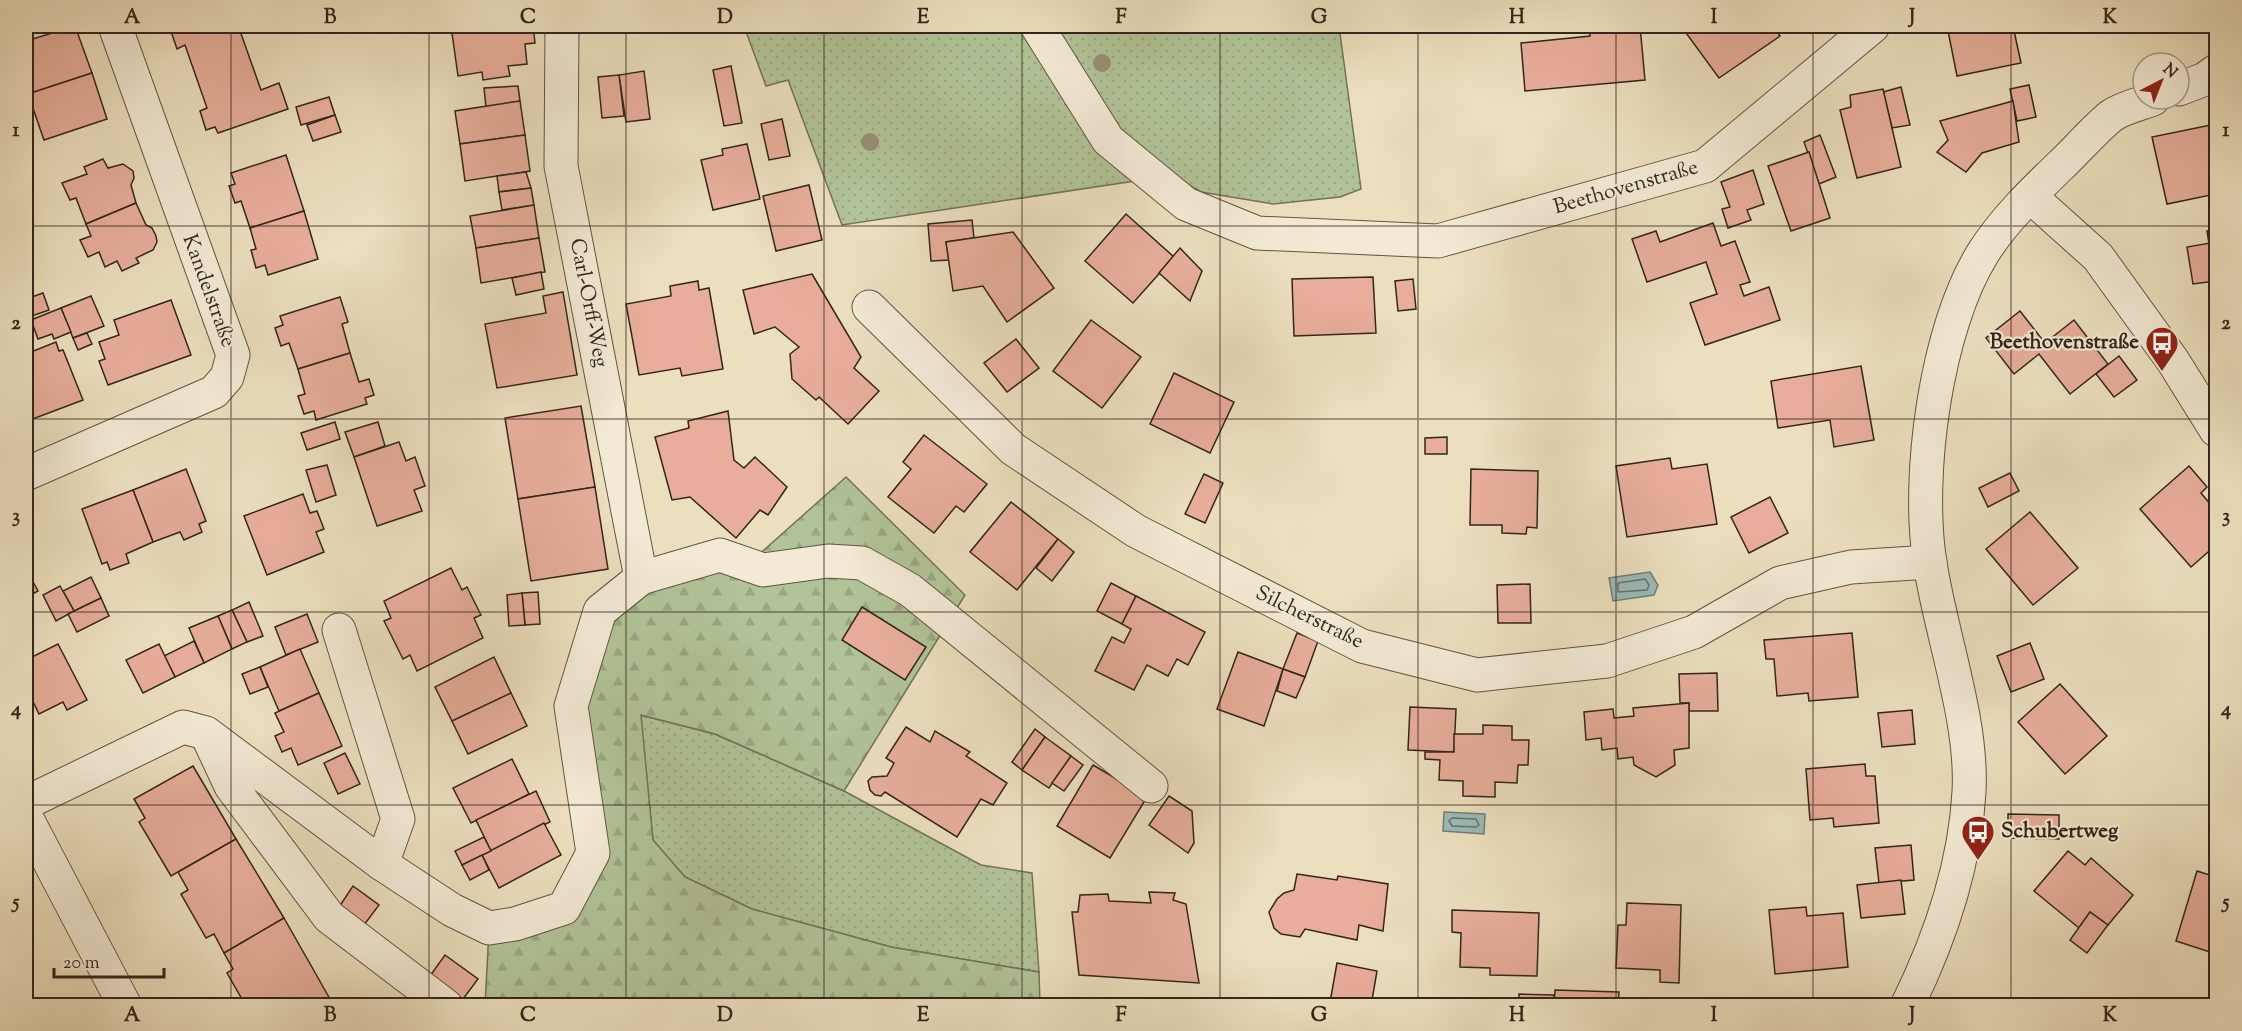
<svg xmlns="http://www.w3.org/2000/svg" width="2242" height="1031" viewBox="0 0 2242 1031" font-family="'Sorts Mill Goudy',serif">
<style>
.green{fill:url(#green-dots);stroke:#727459;stroke-width:1.5}
.forest{fill:url(#forest-firs);stroke:#727459;stroke-width:1.5}
.water{fill:#9abbb9;stroke:#717f7a;stroke-width:1.5}
.lines{fill:none;stroke-linecap:round;stroke-linejoin:round}
.shore{stroke:#66706a;stroke-width:1.5}
.building{fill:#e8ae9b;stroke:#33251b;stroke-width:1.5}
.minor-casing{stroke:#615444;stroke-width:35}
.minor{stroke:#f3ead5;stroke-width:33}
.tree{fill:#978e75}
.grid{fill:none;stroke:#33251b;stroke-width:1.5;stroke-opacity:0.55}
.labels{text-anchor:middle;dominant-baseline:central;stroke-width:4.5;stroke-linejoin:round;paint-order:stroke}
.street-label{font-size:21px;fill:#33251b;stroke:#f3ead5}
.poi-label{font-size:21px;font-weight:bold;fill:#33251b;stroke:#f3ead5;text-anchor:end}
.neatline{fill:none;stroke:#33251b;stroke-width:2}
.grid-label{font-size:20px;text-anchor:middle;font-weight:bold;fill:#33251b}
</style>
<defs>
<pattern id="green-dots" width="8" height="8" patternUnits="userSpaceOnUse" patternTransform="scale(1.5)"><rect width="8" height="8" fill="#b1c397"/><path d="M2 2h.1M6 6h.1" fill="none" stroke="#99a782" stroke-width="1.8" stroke-linecap="round"/></pattern>
<pattern id="forest-firs" width="22" height="20" patternUnits="userSpaceOnUse" patternTransform="scale(1.5)"><rect width="22" height="20" fill="#b1c397"/><path d="M5 1l3.5 6h-7zM16 11l3.5 6h-7z" fill="#99a782"/></pattern>
</defs>
<rect width="100%" height="100%" fill="#ecdfbe"/>
<filter id="stains"><feTurbulence type="fractalNoise" baseFrequency=".00333" numOctaves="4"/><feColorMatrix values="0 0 0 0 .2 0 0 0 0 .09 0 0 0 0 .02 0 0 0 .5 -.17"/></filter>
<radialGradient id="worn" r=".72"><stop offset=".6" stop-color="#630" stop-opacity="0"/><stop offset="1" stop-color="#630" stop-opacity=".3"/></radialGradient>
<g class="green">
<polygon points="744,26 1339,26 1361,189 1340,197 1273,204 1201,192 1156,166 1135,181 842,225 788,80 766,86"/>
<polygon points="640,715 715,734 844,791 981,865 1032,873 1039,972 891,947 752,909 685,877 653,840"/>
</g>
<polygon class="forest" points="846,477 965,595 844,791 715,734 641,715 653,840 685,877 752,909 891,947 1039,972 1040,1005 485,1006 489,930 516,929 596,856 573,705 602,612 645,582 745,567"/>
<g class="water">
<polygon points="1650,572 1658,585 1654,595 1613,601 1609,578"/>
<polygon points="1444,812 1485,814 1484,834 1443,831"/>
</g>
<g class="lines">
<g class="shore">
<polygon points="1645,579 1649,585 1647,590 1618,592 1618,583"/>
<polygon points="1452,818 1476,819 1479,825 1476,827 1452,826 1449,821"/>
</g>
</g>
<g class="building">
<polygon points="75,26 92,73 28,94 26,41"/>
<polygon points="179,26 245,26 239,28 261,90 279,83 288,109 218,133 215,127 206,130 200,111 207,108 185,45 177,49 171,31"/>
<polygon points="451,26 533,26 535,43 525,44 527,64 508,66 510,76 483,80 482,72 458,76"/>
<polygon points="1615,26 1640,26 1645,80 1525,91 1521,43 1590,36 1589,28"/>
<polygon points="1681,26 1774,26 1780,36 1719,78"/>
<polygon points="1947,26 2013,26 2021,63 1957,76"/>
<polygon points="731,66 742,123 724,126 713,70"/>
<polygon points="644,71 650,119 626,122 619,75"/>
<polygon points="92,73 107,119 44,140 28,94"/>
<polygon points="619,75 624,116 602,118 598,77"/>
<polygon points="2029,85 2036,117 2017,121 2010,89"/>
<polygon points="518,86 520,101 486,107 484,88"/>
<polygon points="1901,87 1910,125 1892,128 1883,92"/>
<polygon points="1883,89 1901,167 1857,178 1840,110 1851,107 1850,95"/>
<polygon points="329,97 335,115 301,125 296,107"/>
<polygon points="520,101 525,135 460,144 455,111"/>
<polygon points="2013,101 2019,142 1982,153 1966,172 1937,152 1948,140 1940,121"/>
<polygon points="335,115 341,132 313,141 307,125"/>
<polygon points="782,119 790,156 769,160 761,124"/>
<polygon points="2216,124 2216,194 2167,204 2152,137"/>
<polygon points="525,135 530,171 465,181 460,144"/>
<polygon points="1820,135 1836,177 1819,184 1804,142"/>
<polygon points="747,144 760,199 713,210 701,160 723,155 722,149"/>
<polygon points="1809,152 1830,218 1791,231 1768,166"/>
<polygon points="286,155 304,211 250,228 241,201 235,203 229,186 235,184 231,173"/>
<polygon points="103,159 108,168 123,164 133,171 134,178 131,185 136,203 86,224 76,198 70,200 62,183 87,174 84,167"/>
<polygon points="1753,170 1764,204 1747,210 1751,220 1728,228 1722,209 1730,207 1721,182"/>
<polygon points="526,172 531,188 499,192 497,176"/>
<polygon points="809,185 822,240 776,251 763,196"/>
<polygon points="531,188 534,205 502,210 499,192"/>
<polygon points="136,203 146,225 152,228 156,236 157,242 153,250 136,258 139,263 122,271 117,261 105,267 99,252 88,257 80,240 91,236 86,224"/>
<polygon points="534,205 539,238 476,248 470,216"/>
<polygon points="304,211 318,259 268,275 265,265 256,268 251,250 256,249 250,228"/>
<polygon points="1126,214 1174,257 1133,303 1085,261"/>
<polygon points="972,220 974,238 946,242 949,260 931,261 928,224"/>
<polygon points="1713,223 1721,246 1735,241 1750,282 1740,285 1744,296 1769,287 1780,320 1705,345 1690,303 1717,294 1706,262 1647,282 1632,239 1656,231 1660,242"/>
<polygon points="2216,230 2216,280 2215,281 2207,231"/>
<polygon points="1013,232 1054,288 1007,322 983,286 953,291 946,242"/>
<polygon points="539,238 545,272 481,283 476,248"/>
<polygon points="2210,243 2215,281 2193,284 2187,247"/>
<polygon points="1180,248 1202,271 1190,301 1159,273"/>
<polygon points="541,272 544,289 516,295 512,278"/>
<polygon points="812,274 861,357 854,368 879,391 848,424 819,397 816,400 792,379 790,354 799,347 775,327 754,334 743,290"/>
<polygon points="1373,277 1376,333 1294,336 1292,279"/>
<polygon points="1413,279 1416,309 1398,311 1395,281"/>
<polygon points="698,281 699,290 709,288 723,369 682,376 680,368 639,375 626,304 671,296 670,286"/>
<polygon points="563,292 577,375 497,388 485,324 546,313 543,296"/>
<polygon points="43,293 49,310 26,318 26,299"/>
<polygon points="91,296 104,326 73,338 61,308"/>
<polygon points="340,297 348,322 342,324 350,353 298,369 289,343 281,346 275,328 283,325 280,316"/>
<polygon points="171,300 191,355 108,385 99,361 105,359 99,342 119,335 114,320"/>
<polygon points="61,308 71,332 54,339 52,334 38,339 31,320"/>
<polygon points="2020,311 2045,343 2074,320 2108,364 2070,394 2039,354 2014,374 1986,338"/>
<polygon points="1091,320 1141,357 1102,408 1053,371"/>
<polygon points="87,333 92,344 78,350 73,338"/>
<polygon points="1016,339 1039,368 1007,392 984,363"/>
<polygon points="56,342 59,351 63,350 83,400 30,420 26,409 26,354"/>
<polygon points="350,353 359,382 369,379 374,395 365,398 367,404 316,420 314,411 304,414 298,396 305,394 298,369"/>
<polygon points="2119,356 2137,380 2114,397 2096,374"/>
<polygon points="1861,366 1874,440 1834,447 1830,420 1778,428 1771,381"/>
<polygon points="1174,373 1234,402 1210,453 1150,424"/>
<polygon points="581,406 595,487 518,499 505,418"/>
<polygon points="728,411 734,460 744,468 755,457 787,487 768,515 760,510 736,538 690,497 672,500 655,437 689,428 688,421"/>
<polygon points="335,422 340,439 307,450 301,433"/>
<polygon points="378,422 385,446 354,457 345,432"/>
<polygon points="924,435 987,484 964,512 956,506 934,533 888,497 911,469 903,462"/>
<polygon points="1447,437 1447,454 1425,454 1425,438"/>
<polygon points="399,442 406,461 415,457 425,486 414,490 422,511 377,526 354,457"/>
<polygon points="1670,458 1672,469 1707,464 1717,524 1627,537 1616,466"/>
<polygon points="327,465 336,495 316,502 306,470"/>
<polygon points="2189,466 2207,487 2201,493 2216,511 2216,545 2191,567 2140,509"/>
<polygon points="186,469 206,521 199,524 202,532 184,540 180,532 153,542 133,490"/>
<polygon points="1471,469 1538,471 1537,528 1527,527 1526,534 1502,533 1502,525 1470,525"/>
<polygon points="2010,473 2019,491 1988,507 1979,488"/>
<polygon points="1204,474 1223,483 1205,523 1185,514"/>
<polygon points="595,487 608,569 531,581 518,499"/>
<polygon points="133,490 153,542 126,554 129,563 110,570 107,562 102,564 82,509"/>
<polygon points="303,494 310,513 317,511 324,529 316,532 324,552 267,575 244,516"/>
<polygon points="1770,497 1788,533 1749,553 1731,517"/>
<polygon points="1011,502 1058,539 1017,590 970,552"/>
<polygon points="2030,512 2078,568 2033,605 1986,549"/>
<polygon points="1058,539 1074,552 1052,581 1036,568"/>
<polygon points="451,568 462,590 467,587 481,615 474,618 483,638 417,671 410,655 403,659 384,621 391,618 384,601"/>
<polygon points="26,569 38,591 26,598"/>
<polygon points="91,577 101,598 74,611 63,591"/>
<polygon points="1111,583 1136,596 1122,624 1097,611"/>
<polygon points="1530,584 1531,623 1498,623 1497,585"/>
<polygon points="60,586 74,611 56,621 43,595"/>
<polygon points="538,592 540,624 525,625 522,593"/>
<polygon points="522,593 525,625 509,626 507,595"/>
<polygon points="1136,596 1205,632 1188,665 1177,659 1168,676 1147,665 1134,690 1095,671 1112,637 1124,643 1131,629 1122,624"/>
<polygon points="101,598 109,616 77,632 68,614"/>
<polygon points="249,602 263,636 247,642 232,610"/>
<polygon points="862,607 926,647 905,680 842,640"/>
<polygon points="232,610 247,642 232,649 218,616"/>
<polygon points="307,614 318,642 286,655 275,627"/>
<polygon points="218,616 232,649 204,663 189,628"/>
<polygon points="1297,633 1318,641 1305,677 1283,669"/>
<polygon points="1852,633 1858,697 1809,701 1808,693 1777,696 1774,659 1766,659 1764,640"/>
<polygon points="194,641 204,663 175,677 164,656"/>
<polygon points="2030,643 2044,679 2011,692 1997,656"/>
<polygon points="58,644 87,700 67,710 63,702 39,714 26,687 26,660"/>
<polygon points="159,644 175,677 143,693 126,660"/>
<polygon points="300,649 319,693 279,711 260,667"/>
<polygon points="1238,652 1283,669 1264,726 1217,709"/>
<polygon points="494,657 511,693 452,721 435,687"/>
<polygon points="260,667 268,687 250,694 242,674"/>
<polygon points="1283,669 1305,677 1296,698 1277,691"/>
<polygon points="1717,673 1718,711 1689,711 1689,703 1680,703 1679,674"/>
<polygon points="2060,684 2107,736 2065,774 2018,722"/>
<polygon points="319,693 342,746 298,765 291,748 282,752 275,736 284,732 275,713"/>
<polygon points="511,693 527,726 468,754 452,721"/>
<polygon points="1689,703 1689,748 1674,750 1675,765 1656,777 1634,765 1633,757 1618,759 1617,748 1602,750 1601,738 1586,740 1584,712 1613,709 1614,718 1634,716 1633,708"/>
<polygon points="1410,707 1456,709 1454,752 1408,750"/>
<polygon points="1912,710 1915,744 1882,747 1878,713"/>
<polygon points="1483,725 1512,726 1512,740 1529,740 1528,765 1518,765 1517,783 1495,782 1495,797 1463,796 1463,781 1439,780 1440,760 1425,759 1425,752 1454,752 1454,734 1483,734"/>
<polygon points="906,727 930,742 935,731 970,752 966,756 1007,783 993,805 981,799 957,837 885,792 881,796 875,795 870,790 868,781 872,777 887,776 894,763 886,758"/>
<polygon points="1035,729 1045,737 1022,770 1012,762"/>
<polygon points="1045,737 1071,756 1049,788 1022,770"/>
<polygon points="345,753 360,784 338,794 324,763"/>
<polygon points="1071,756 1083,765 1064,791 1052,783"/>
<polygon points="512,759 529,794 471,823 453,788"/>
<polygon points="1865,764 1866,776 1875,776 1879,823 1834,827 1833,818 1810,820 1806,769"/>
<polygon points="1093,765 1147,797 1110,858 1057,826"/>
<polygon points="193,766 236,839 171,876 139,822 145,818 134,799"/>
<polygon points="536,791 550,822 491,851 476,820"/>
<polygon points="1169,796 1192,811 1194,843 1188,853 1149,825"/>
<polygon points="2008,814 2059,815 2059,839 2008,838"/>
<polygon points="544,823 561,855 499,888 482,855"/>
<polygon points="484,837 491,851 462,865 455,851"/>
<polygon points="236,839 284,918 224,953 214,934 206,938 181,894 188,890 178,872"/>
<polygon points="1911,845 1914,880 1879,883 1875,848"/>
<polygon points="2068,851 2085,865 2091,858 2133,895 2108,925 2090,912 2079,928 2034,891"/>
<polygon points="482,855 489,870 470,880 462,865"/>
<polygon points="2197,871 2216,877 2216,954 2176,941"/>
<polygon points="1297,874 1337,880 1338,876 1388,884 1383,931 1359,925 1357,940 1305,929 1300,937 1281,934 1274,928 1269,912 1277,899 1284,893 1294,890"/>
<polygon points="1901,880 1905,914 1861,918 1857,885"/>
<polygon points="353,886 379,905 364,925 339,907"/>
<polygon points="1149,892 1175,893 1173,900 1186,904 1199,983 1079,975 1072,912 1078,912 1080,895 1108,894 1109,901 1151,903"/>
<polygon points="1627,903 1681,905 1679,983 1660,982 1660,970 1616,968 1618,925 1626,925"/>
<polygon points="1806,907 1807,916 1843,913 1848,967 1775,974 1769,910"/>
<polygon points="1452,910 1539,913 1537,976 1490,975 1490,968 1460,967 1461,933 1452,932"/>
<polygon points="2090,912 2108,925 2087,953 2070,940"/>
<polygon points="284,918 330,999 319,1006 246,1006 227,973 233,969 224,953"/>
<polygon points="445,955 478,979 463,999 430,976"/>
<polygon points="1337,963 1377,971 1371,1006 1330,1002"/>
<polygon points="1555,990 1619,992 1618,1006 1554,1006"/>
<polygon points="1519,994 1554,995 1554,1006 1519,1006"/>
<polygon points="330,999 333,1006 319,1006"/>
</g>
<g class="lines">
<defs>
<g id="minor">
<polyline points="562,26 561,166 641,578"/>
<polyline points="1037,26 1108,140 1186,204 1257,233 1438,241 1705,166 1873,26"/>
<polyline points="2179,89 2205,79 2216,71"/>
<polyline points="2030,196 2098,257 2173,361 2216,430"/>
<polyline points="869,307 1013,449 1136,531 1362,646 1477,675 1607,661 1694,632 1780,583 1851,567 1930,562"/>
<polyline points="26,474 214,392 227,377 233,355 115,26"/>
<polyline points="339,630 398,819 382,864"/>
<polyline points="208,737 231,786 329,917 446,1006"/>
<polyline points="26,803 183,727 206,733 382,864 452,910 489,928 515,924 564,908 593,853 571,706 600,611 641,578 720,555 763,570 828,561 862,563 910,590 1151,786"/>
<polyline points="26,817 125,1006"/>
<path d="M1907 1006C1939 941 1965 865 1969 792 1973 720 1941 635 1930 563 1916 476 1936 328 1983 253 2003 221 2033 192 2060 166 2077 150 2093 131 2111 116 2122 108 2140 104 2153 99"/>
</g>
</defs>
<use href="#minor" class="minor-casing"/>
<use href="#minor" class="minor"/>
</g>
<g class="tree">
<circle cx="1102" cy="63" r="9"/>
<circle cx="870" cy="142" r="9"/>
</g>
<path class="grid" d="M231 26V1006M429 26V1006M626 26V1006M824 26V1006M1022 26V1006M1220 26V1006M1418 26V1006M1616 26V1006M1813 26V1006M2011 26V1006M26 226H2216M26 419H2216M26 612H2216M26 805H2216"/>
<defs>
<symbol id="bus-pin" viewBox="-11 -11 22 30"><path d="M0 17L-7.5 6A9.5 9.5 0 1 1 7.5 6Z" fill="#8f2418" stroke="#f3ead5"/><path d="M-5-6H5V4H4V6H2V4H-2V6H-4V4H-5ZM-3.5-4V0h7V-4ZM-3.5 1.2v1.5H-2V1.2ZM2 1.2v1.5H3.5V1.2Z" fill="#fff"/></symbol>
</defs>
<g fill-rule="evenodd">
<use href="#bus-pin" x="2143" y="324" width="38" height="52"/>
<use href="#bus-pin" x="1959" y="813" width="38" height="52"/>
</g>
<g class="labels">
<g class="street-label">
<text transform="translate(1626 188) rotate(-16)">Beethovenstraße</text>
<text transform="translate(208 291) rotate(70)">Kandelstraße</text>
<text transform="translate(588 303) rotate(79)">Carl-Orff-Weg</text>
<text transform="translate(1309 618) rotate(26)">Silcherstraße</text>
</g>
<g class="poi-label">
<text x="2139" y="343">Beethovenstraße</text>
<text x="2001" y="832" text-anchor="start">Schubertweg</text>
</g>
</g>
<rect width="2242" height="1031" fill="none" stroke="#ecdfbe" stroke-width="66"/>
<g transform="translate(2161 81) rotate(42)"><circle r="28" fill="#f3ead5" stroke="#a69b8b" stroke-width="1.5"/>
<path d="M0-4.5L10 22L0 15L-10 22Z" fill="#8f2418"/>
<text y="-9" font-size="16" font-weight="bold" text-anchor="middle" fill="#33251b">N</text>
</g>
<path d="M54 968v9h110v-9" fill="none" stroke="#33251b" stroke-width="3"/>
<text x="63" y="968" font-size="18" fill="#33251b" stroke="#f3ead5" stroke-width="4.5" paint-order="stroke">20 m</text>
<rect x="33" y="33" width="2176" height="965" class="neatline"/>
<g class="grid-label">
<text x="132" y="23">A</text>
<text x="330" y="23">B</text>
<text x="528" y="23">C</text>
<text x="725" y="23">D</text>
<text x="923" y="23">E</text>
<text x="1121" y="23">F</text>
<text x="1319" y="23">G</text>
<text x="1517" y="23">H</text>
<text x="1714" y="23">I</text>
<text x="1912" y="23">J</text>
<text x="2110" y="23">K</text>
<text x="16" y="136">1</text>
<text x="2226" y="136">1</text>
<text x="16" y="329">2</text>
<text x="2226" y="329">2</text>
<text x="16" y="522">3</text>
<text x="2226" y="522">3</text>
<text x="16" y="715">4</text>
<text x="2226" y="715">4</text>
<text x="16" y="908">5</text>
<text x="2226" y="908">5</text>
<text x="132" y="1021">A</text>
<text x="330" y="1021">B</text>
<text x="528" y="1021">C</text>
<text x="725" y="1021">D</text>
<text x="923" y="1021">E</text>
<text x="1121" y="1021">F</text>
<text x="1319" y="1021">G</text>
<text x="1517" y="1021">H</text>
<text x="1714" y="1021">I</text>
<text x="1912" y="1021">J</text>
<text x="2110" y="1021">K</text>
</g>
<rect width="100%" height="100%" filter="url(#stains)"/>
<rect width="100%" height="100%" fill="url(#worn)"/>
</svg>
